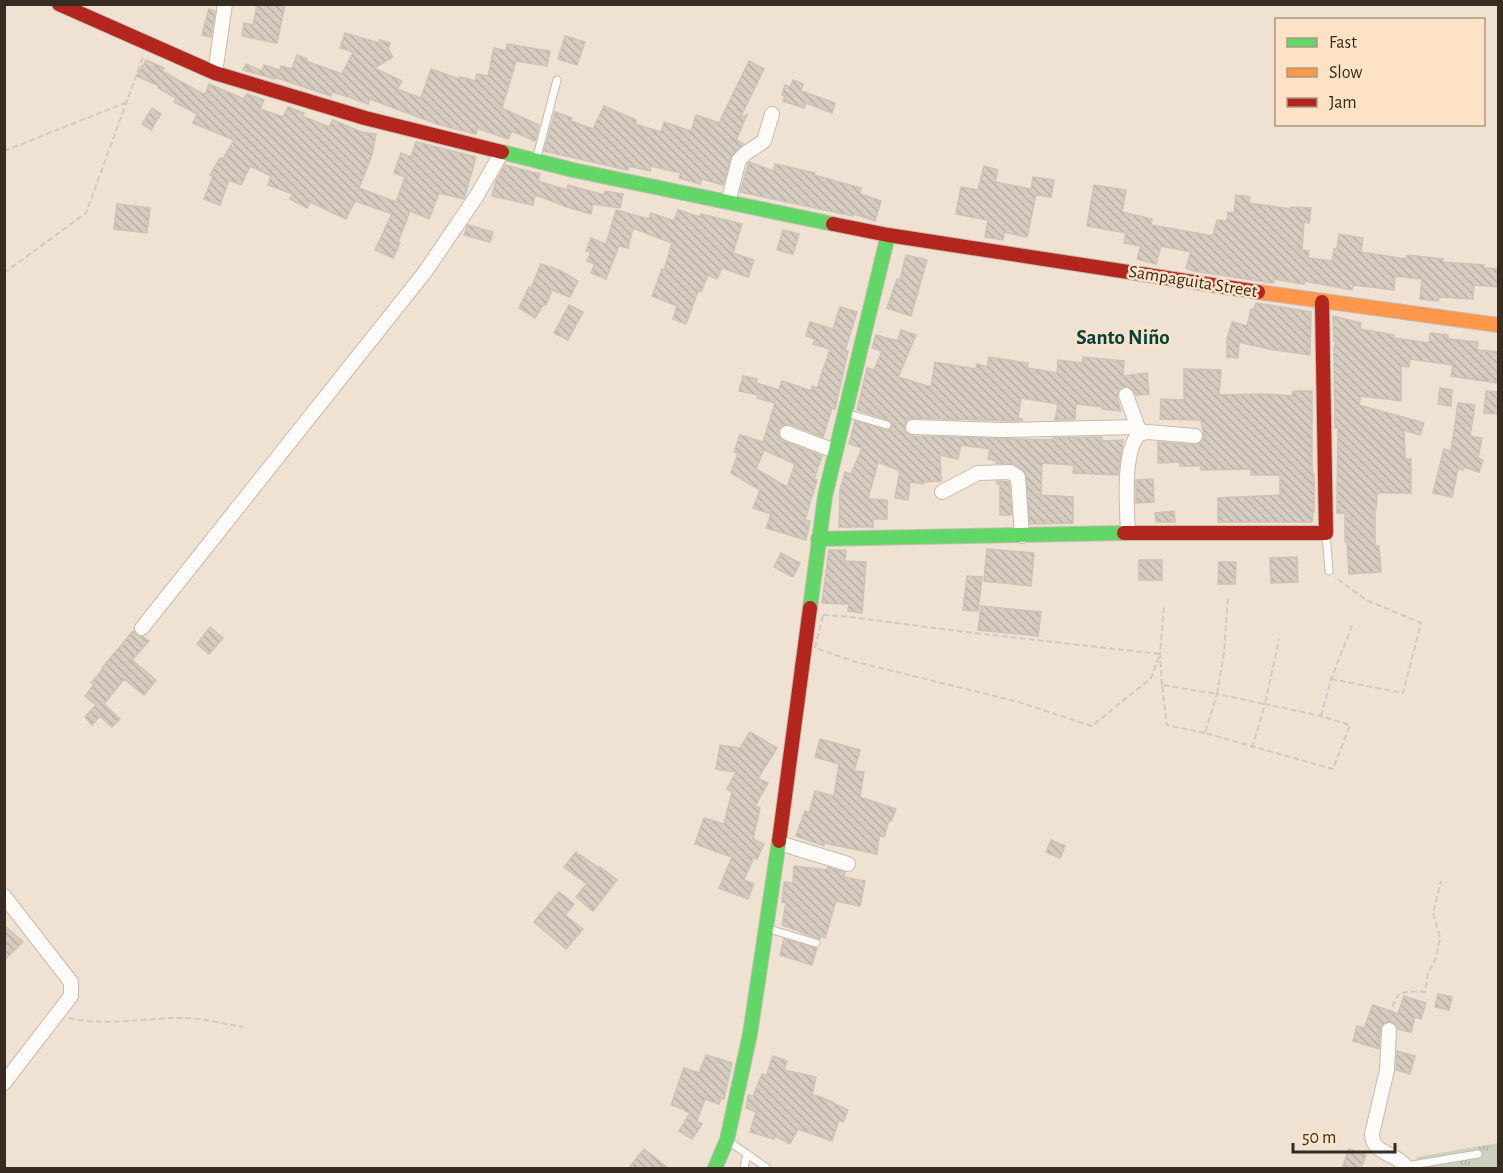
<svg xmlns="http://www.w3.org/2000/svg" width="1503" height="1173" viewBox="0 0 1503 1173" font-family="'Alegreya Sans',sans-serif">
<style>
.park{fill:url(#park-tufts)}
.building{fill:url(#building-back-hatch);stroke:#cdc2b5;stroke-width:1.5;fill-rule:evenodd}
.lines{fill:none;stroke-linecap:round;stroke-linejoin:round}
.lane-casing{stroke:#c6bbaf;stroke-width:9}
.street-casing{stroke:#c6bbaf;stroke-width:16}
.fast-casing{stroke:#c6bbaf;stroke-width:16}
.slow-casing{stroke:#c6bbaf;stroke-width:16}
.jam-casing{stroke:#c6bbaf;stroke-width:16}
.path{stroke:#cec9c4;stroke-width:2;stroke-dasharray:6 3;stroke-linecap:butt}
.lane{stroke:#fdfbf8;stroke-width:7}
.street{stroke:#fdfbf8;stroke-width:14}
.fast{stroke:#63d668;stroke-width:14}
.slow{stroke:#ff974d;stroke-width:14}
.jam{stroke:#b3261e;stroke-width:14}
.labels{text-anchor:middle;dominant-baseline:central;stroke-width:5;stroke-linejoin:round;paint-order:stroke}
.street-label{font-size:18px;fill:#362c21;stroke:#fde2c6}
.quarter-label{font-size:21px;font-weight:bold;fill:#00423f;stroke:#fde2c6}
</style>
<defs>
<pattern id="park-tufts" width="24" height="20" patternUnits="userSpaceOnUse" patternTransform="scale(1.5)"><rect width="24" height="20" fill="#cad1bf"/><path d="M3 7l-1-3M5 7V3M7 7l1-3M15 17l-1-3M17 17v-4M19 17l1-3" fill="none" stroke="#aeb4a4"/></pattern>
<pattern id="building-back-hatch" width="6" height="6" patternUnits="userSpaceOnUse" patternTransform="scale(1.5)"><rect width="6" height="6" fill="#d6cbbf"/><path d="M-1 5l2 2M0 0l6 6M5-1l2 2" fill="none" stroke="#b8aea4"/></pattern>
</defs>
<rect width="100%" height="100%" fill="#f0e2d3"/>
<polygon class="park" points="1498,1143 1498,1168 1418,1168 1417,1157"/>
<g class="building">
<polygon points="257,4 285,4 277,43 242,36 244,23 253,25"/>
<polygon points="209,9 215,11 211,37 202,35"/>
<polygon points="345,33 379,43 380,40 390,43 388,49 393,57 374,68 402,81 397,89 421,98 431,69 459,79 460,77 475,81 477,74 488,76 494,48 506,51 507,44 550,51 547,66 516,61 502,108 539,125 535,141 512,131 508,139 477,128 476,134 440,125 370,99 368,104 346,96 332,92 331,96 277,78 281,66 292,69 297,55 307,59 306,61 342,74 353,52 340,48"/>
<polygon points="565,36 585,42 577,65 558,59"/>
<polygon points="146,60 164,68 162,71 205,95 209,84 244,99 247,94 264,100 260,109 283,117 288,107 304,113 302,116 329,127 333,120 361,132 376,134 372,155 359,188 396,202 405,177 394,173 401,153 411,157 416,142 476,157 464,199 439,193 429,219 410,211 398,242 400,243 393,258 375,250 392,214 355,201 346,219 310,202 307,208 290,199 293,194 268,185 271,176 250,166 241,185 229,180 220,205 204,199 213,176 210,175 220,158 223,159 234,140 193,123 197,114 174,102 176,98 158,88 159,86 137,76"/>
<polygon points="749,61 764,69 740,118 747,115 736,140 743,144 731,157 723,185 702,179 700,184 679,178 681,173 651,166 650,171 629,166 628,170 544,151 555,112 572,118 571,121 593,129 604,106 636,120 635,124 661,132 664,122 691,131 696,115 719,123"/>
<polygon points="246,64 262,71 264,65 279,70 275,79 243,70"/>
<polygon points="793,80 803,84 801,91 835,103 832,113 806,103 804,108 783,101 785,96 782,95 785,85 790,87"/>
<polygon points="152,108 161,114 151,130 142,124"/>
<polygon points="749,162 773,171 775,164 815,173 814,175 861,188 860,194 881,201 875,221 854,214 853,216 740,192"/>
<polygon points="505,165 540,174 538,181 567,190 568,185 604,195 605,191 623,194 620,208 593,204 591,214 563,206 563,205 535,195 533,205 492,196 496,181"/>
<polygon points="984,166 998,170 995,182 1031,189 1033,177 1054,180 1051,197 1036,195 1027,237 1004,232 1003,240 985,237 988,220 956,214 961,187 978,190"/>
<polygon points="1094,185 1126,190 1122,212 1152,219 1151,225 1213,236 1217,220 1227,221 1228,212 1234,213 1236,195 1250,197 1249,203 1291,209 1291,207 1311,208 1309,223 1304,222 1302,250 1309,251 1308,258 1332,261 1334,249 1337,249 1339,234 1363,238 1361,252 1406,259 1407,255 1443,259 1443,262 1484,265 1484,268 1498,269 1498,287 1474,285 1473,299 1439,297 1438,301 1420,299 1422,279 1395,276 1394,290 1353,285 1352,290 1304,281 1304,284 1274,279 1274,283 1193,271 1186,268 1191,252 1161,246 1156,264 1137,259 1141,246 1124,243 1126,233 1087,226"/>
<polygon points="117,204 150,208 147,233 114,229"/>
<polygon points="616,210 649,219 651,213 674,221 678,210 700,217 701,214 742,224 733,253 754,260 748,277 722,268 717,279 708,275 701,292 698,291 686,324 673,319 677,306 652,296 662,269 664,270 672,243 633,228 628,248 619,246 606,279 591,273 595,264 587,261 591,252 586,251 591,238 606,244"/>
<polygon points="468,225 493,232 490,242 464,235"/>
<polygon points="783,230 799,234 793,254 777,250"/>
<polygon points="906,255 927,260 911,316 887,308 897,279 900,280"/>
<polygon points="541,264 561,271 578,281 570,297 552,290 546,305 544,304 535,318 519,308 529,287 531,288"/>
<polygon points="1256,303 1311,312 1310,355 1269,349 1239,342 1238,358 1227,357 1227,339 1232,322 1247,326 1251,309 1254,309"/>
<polygon points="569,305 583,312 568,340 554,333"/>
<path d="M840 307 857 312 845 350 848 351 835 409 832 408 823 437 790 424 782 426 778 430V435L783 441 822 456 814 479 817 480 805 520 810 521 806 540 766 528 771 514 753 508 760 490 731 473 738 453 734 452 740 435 763 442 775 403 757 398 758 395 739 391 743 376 757 379 756 383 779 390 782 381 812 391V386L817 388 830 349 813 344 815 339 806 336 810 322 833 329ZM764 450 795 464 787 487 756 469Z"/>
<polygon points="1333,316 1361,323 1360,329 1394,335 1393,338 1429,343 1430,333 1448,335 1448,339 1478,342 1477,350 1498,352 1497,383 1451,376 1453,365 1410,359 1409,367 1401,366 1401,401 1361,396 1359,405 1424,423 1420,435 1404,430 1405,459 1411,459 1411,493 1377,493 1376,509 1375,509 1375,546 1379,546 1381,572 1349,574 1347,542 1345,542 1345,513 1337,513 1338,428 1335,428 1334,348 1336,341 1334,341"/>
<polygon points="901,330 916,335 898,377 931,387 935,362 976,369 977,364 987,367 989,357 1028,363 1027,368 1057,373 1058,360 1082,363 1083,357 1124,361 1123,376 1147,373 1149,394 1136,395 1132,389 1127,386 1119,390 1117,398 1121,411 1102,409 1103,407 1076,404 1075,419 1055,420 1058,404 1021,398 1018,418 1022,419 1022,421 913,418 908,419 904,426 905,432 913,436 1052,440 1053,438 1102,437 1102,441 1123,440 1118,475 1073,473 1074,465 1042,463 1041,495 1073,497 1073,523 1030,524 1025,472 1014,464 996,463 996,461 988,459 990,449 961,445 958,459 940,455 941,481 924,482 923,484 910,482 908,500 895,498 900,471 878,462 868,499 887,500 887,519 873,519 873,527 839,527 840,490 845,472 851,474 862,448 849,444 855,421 886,430 890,429 892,426 889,420 857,410 867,368 874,370 882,351 872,348 876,335 898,341"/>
<polygon points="1184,369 1221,370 1219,395 1265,394 1292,396 1293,391 1312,391 1312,474 1314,474 1314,512 1313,512 1312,522 1218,522 1218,498 1280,495 1280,475 1251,475 1251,469 1201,470 1201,466 1180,466 1180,462 1158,463 1158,442 1195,445 1201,443 1204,437 1201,420 1160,419 1161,399 1184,400"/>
<polygon points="1440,388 1452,390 1451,406 1438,404"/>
<polygon points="1486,391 1498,392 1498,414 1484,413"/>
<polygon points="1458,403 1475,405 1470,436 1482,438 1478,458 1483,460 1479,472 1464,467 1463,470 1458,469 1452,497 1433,493 1444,449 1451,451"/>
<polygon points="1153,479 1154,502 1136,503 1136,480"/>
<polygon points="997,481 1009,482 1012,515 1000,515 1000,484 997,484"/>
<polygon points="1174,511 1175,522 1156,522 1155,513"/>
<polygon points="987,549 1034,553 1031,586 984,581"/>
<polygon points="829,550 846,550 845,561 866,562 862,613 848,611 849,604 822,603"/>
<polygon points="781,553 800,563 793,577 774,567"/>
<polygon points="1297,557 1298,582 1271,583 1270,558"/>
<rect x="1139" y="560" width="23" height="20"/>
<polygon points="1219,562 1236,562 1235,584 1218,584"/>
<polygon points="967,576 982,577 978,611 963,610"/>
<polygon points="981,606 1041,612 1038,636 978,630"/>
<polygon points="210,627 223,638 209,654 197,644"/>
<polygon points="133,631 137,635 143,637 149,641 132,660 156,680 144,695 124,679 104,704 120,719 112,727 100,716 92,725 85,717 96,705 85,696 94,685 91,683 103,669 102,668"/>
<polygon points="750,732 777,748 758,778 768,783 755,806 760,808 753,839 764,844 757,859 754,857 744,880 754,884 748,899 719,888 732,857 695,844 704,818 724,824 732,792 727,789 736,772 716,769 720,745 740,748"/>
<polygon points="820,739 860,750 854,771 864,772 860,797 896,809 891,821 889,820 884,837 879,836 877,854 824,843 824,846 796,836 805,811 809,813 815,791 834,796 839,764 815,757"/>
<polygon points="1051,840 1065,846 1060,858 1046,852"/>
<polygon points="576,852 599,868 600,867 617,880 593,911 576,897 587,884 564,867"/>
<polygon points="794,866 827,870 828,867 845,872 844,877 865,881 860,906 836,901 825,938 821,936 820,939 782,925 786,903 782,902 784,882 793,883"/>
<polygon points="559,892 574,904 565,915 583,929 566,949 534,922"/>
<polygon points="4,925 23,942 4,960"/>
<polygon points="784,939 817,948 812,965 780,955"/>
<polygon points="1438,994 1452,997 1449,1010 1435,1007"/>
<polygon points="1404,996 1426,1003 1421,1019 1415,1017 1411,1032 1398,1029 1394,1023 1389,1021 1381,1026 1379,1049 1353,1041 1357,1026 1364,1028 1373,1005 1398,1014"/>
<polygon points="1397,1051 1415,1056 1410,1074 1396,1070"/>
<polygon points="706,1055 732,1063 724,1099 721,1098 719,1104 705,1099 697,1121 702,1124 692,1139 679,1131 690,1113 685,1111 686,1110 671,1105 684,1068 699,1073"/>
<polygon points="773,1056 787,1061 784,1070 816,1077 812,1095 821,1097 848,1110 843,1122 839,1120 832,1141 798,1129 790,1144 775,1136 774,1139 750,1132 756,1112 746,1108 748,1095 753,1096 762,1074 766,1076"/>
<polygon points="644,1149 668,1168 629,1168"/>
<polygon points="1349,1149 1366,1155 1361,1168 1342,1168"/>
</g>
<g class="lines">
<defs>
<g id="lane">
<polyline points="536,160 557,80"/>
<polyline points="846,413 887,425"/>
<polyline points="1326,533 1329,571"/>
<polyline points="769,929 816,943"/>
<polyline points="727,1140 767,1168"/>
<polyline points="1406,1166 1478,1154"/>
<polyline points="744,1168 747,1154"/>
</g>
<g id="street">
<polyline points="215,73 225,4"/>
<polyline points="728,202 739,160 746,153 764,141 772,114"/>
<polyline points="1126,395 1140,433"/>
<polyline points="913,427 1001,430 1138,427"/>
<polyline points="787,433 835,451"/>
<polyline points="942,492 978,473 1010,472 1018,477 1022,536"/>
<path d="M1128 533C1127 510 1123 457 1136 438 1139 433 1142 433 1148 432L1195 436"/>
<polyline points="142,628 425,272 476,197 502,152"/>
<polyline points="779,843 848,864"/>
<polyline points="4,896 71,982 71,996 4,1083"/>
<path d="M1389 1030 1387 1070 1372 1134C1372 1155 1398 1153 1407 1168"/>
</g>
<g id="fast">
<polyline points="502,152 573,170 833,224"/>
<polyline points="818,539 1124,533"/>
<polyline points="810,608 825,496 888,235"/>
<polyline points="715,1168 727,1140 750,1034 779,841"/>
</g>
<polyline id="slow" points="1258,292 1498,325"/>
<g id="jam">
<polyline points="59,4 215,73 365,118 502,152"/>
<polyline points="833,224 888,235 1258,292"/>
<polyline points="1124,533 1326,533 1322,302"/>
<polyline points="779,841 810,608"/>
</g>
</defs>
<use href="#lane" class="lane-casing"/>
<use href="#street" class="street-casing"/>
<use href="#fast" class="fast-casing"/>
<use href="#slow" class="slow-casing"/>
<use href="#jam" class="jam-casing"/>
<g class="path">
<polyline points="4,151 125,103"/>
<polyline points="4,273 86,213 143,57"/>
<polygon points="823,615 851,617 965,632 1160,654 1151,678 1092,726 1015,701 856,662 815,648"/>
<polyline points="1331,679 1403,693 1421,623 1366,600 1335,577"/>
<polyline points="1162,685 1160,654 1164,605"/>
<polyline points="1321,716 1331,679 1352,626"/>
<polyline points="1205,733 1167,725 1162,685 1217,694 1224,653 1228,597"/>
<polyline points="1252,748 1265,704 1321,716 1350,725 1333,769 1205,733 1217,694 1265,704 1279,639"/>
<path d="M1391 1016C1395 989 1401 991 1425 992L1428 973 1436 958 1440 938 1433 913 1441 881"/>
<path d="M69 1018C108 1027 148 1017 187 1018 205 1019 225 1024 243 1027"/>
</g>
<use href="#lane" class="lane"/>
<use href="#street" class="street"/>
<use href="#fast" class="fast"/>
<use href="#slow" class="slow"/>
<use href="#jam" class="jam"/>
</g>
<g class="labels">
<g class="street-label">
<text transform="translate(1193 282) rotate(9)">Sampaguita Street</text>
</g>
<g class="quarter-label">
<text x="1123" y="337">Santo Niño</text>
</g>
</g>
<rect width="1503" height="1173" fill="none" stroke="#362c21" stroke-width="12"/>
<rect x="1275" y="18" width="210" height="108" fill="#fde2c6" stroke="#ad9984" stroke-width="1.5"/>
<rect x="1287" y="38" width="30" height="9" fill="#63d668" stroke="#ad9984" stroke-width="1.5"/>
<text x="1329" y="48" font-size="18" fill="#362c21">Fast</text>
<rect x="1287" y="68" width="30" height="9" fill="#ff974d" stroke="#ad9984" stroke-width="1.5"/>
<text x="1329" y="78" font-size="18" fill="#362c21">Slow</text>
<rect x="1287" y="98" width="30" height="9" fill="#b3261e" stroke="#ad9984" stroke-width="1.5"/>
<text x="1329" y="108" font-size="18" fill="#362c21">Jam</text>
<path d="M1293 1143v9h102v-9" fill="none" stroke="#362c21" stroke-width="3"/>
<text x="1302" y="1143" font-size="18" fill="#362c21" stroke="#fde2c6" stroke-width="4.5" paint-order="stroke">50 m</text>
</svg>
